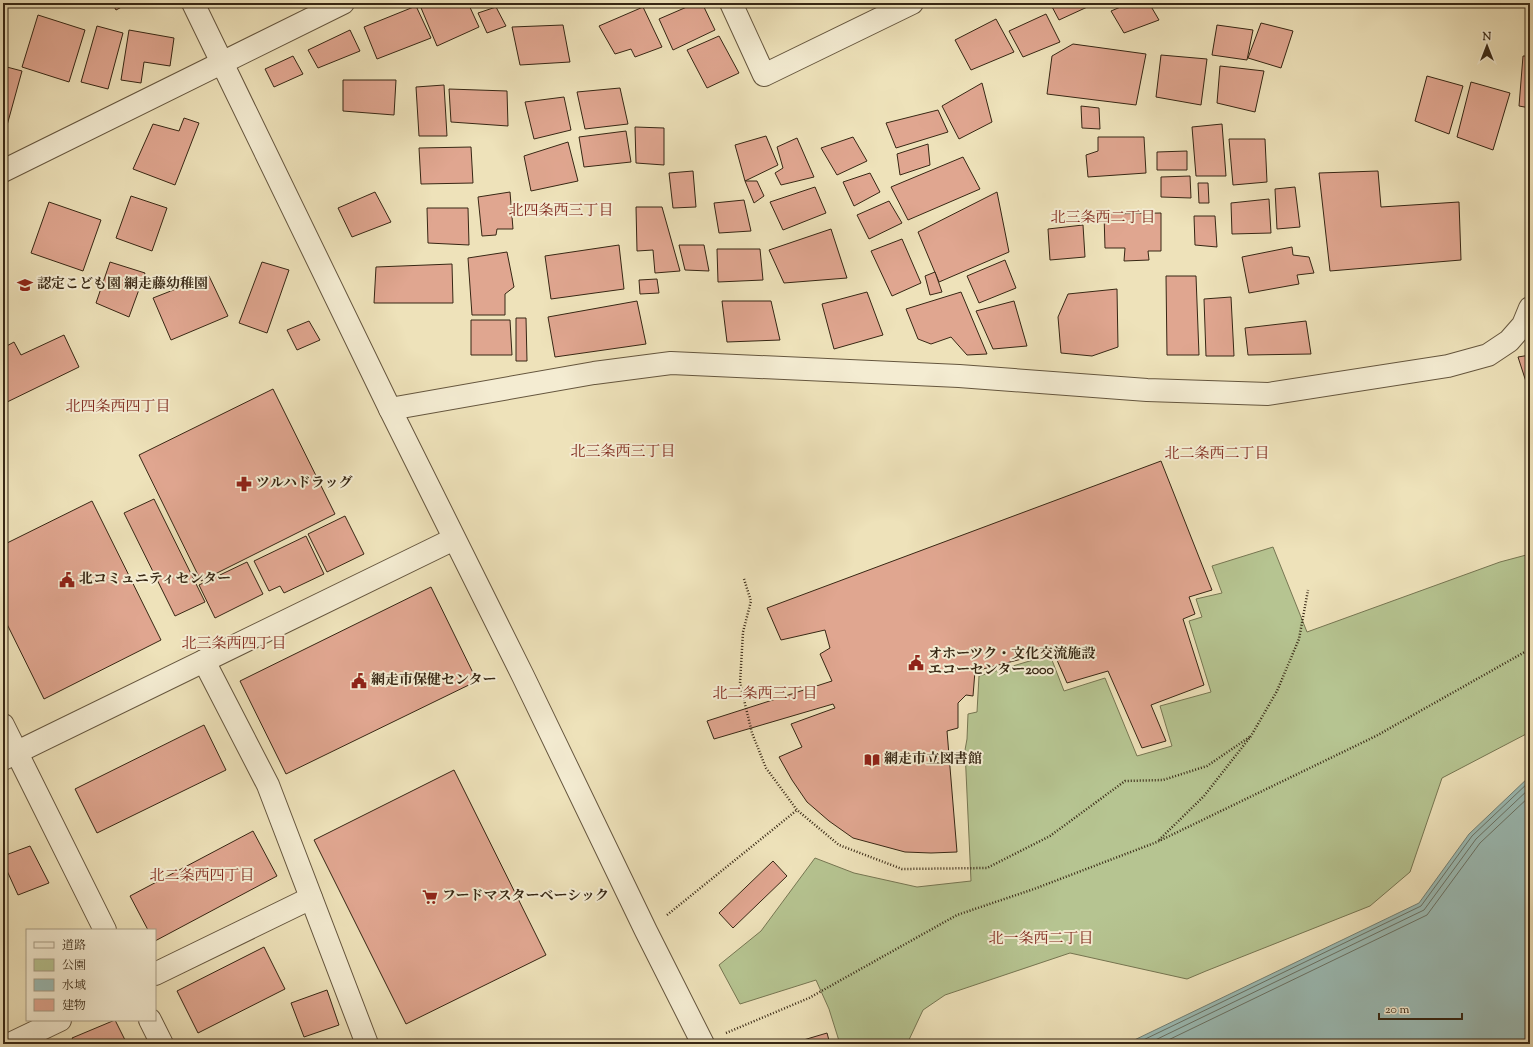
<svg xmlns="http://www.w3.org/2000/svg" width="1533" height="1047" viewBox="0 0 1533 1047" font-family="'Sorts Mill Goudy','Noto Serif JP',serif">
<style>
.green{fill:#b6c491;stroke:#767652}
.water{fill:#9bbcb6;stroke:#738075}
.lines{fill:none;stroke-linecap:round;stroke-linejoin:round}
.shore{stroke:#697265;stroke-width:1}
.building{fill:#e0a690;stroke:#372714}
.minor-casing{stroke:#65563e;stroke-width:24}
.tertiary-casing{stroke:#65563e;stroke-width:24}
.path{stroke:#372714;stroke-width:2.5;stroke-dasharray:1 2;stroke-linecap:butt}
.minor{stroke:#f4ecd2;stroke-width:22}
.tertiary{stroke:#f4ecd2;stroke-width:22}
.labels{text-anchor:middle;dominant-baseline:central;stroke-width:4;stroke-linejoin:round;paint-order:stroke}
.poi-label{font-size:14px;font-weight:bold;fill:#372714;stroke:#f4ecd2;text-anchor:start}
.neighbourhood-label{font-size:15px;fill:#7a1f14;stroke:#f4ecd2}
</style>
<rect width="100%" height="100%" fill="#eee2ba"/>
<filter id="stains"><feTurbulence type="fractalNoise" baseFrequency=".005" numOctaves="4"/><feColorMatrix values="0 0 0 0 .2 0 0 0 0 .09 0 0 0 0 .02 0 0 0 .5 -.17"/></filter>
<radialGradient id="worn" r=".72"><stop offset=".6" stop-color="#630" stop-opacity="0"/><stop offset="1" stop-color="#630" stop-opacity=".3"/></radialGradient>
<polygon class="green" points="1273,547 1307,632 1500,562 1530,554 1530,732 1442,778 1410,872 1370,906 1206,971 1187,979 1070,953 945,995 923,1010 907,1044 840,1044 829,1009 816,980 740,1004 719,965 761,931 815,858 854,873 917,887 971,881 965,750 967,739 968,714 977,712 979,676 1050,655 1064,691 1105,678 1137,756 1172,746 1160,706 1211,692 1189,621 1202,617 1196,599 1222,593 1212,566"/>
<polygon class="water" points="1530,776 1530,1044 1126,1044 1419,903 1469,834"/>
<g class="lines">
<g class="shore">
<polyline points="1135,1044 1421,906 1472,836 1530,781"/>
<polyline points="1147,1044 1424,910 1476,839 1530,788"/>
<polyline points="1160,1044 1427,915 1480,843 1530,796"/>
</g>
</g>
<g class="building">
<polygon points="112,3 129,3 116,10"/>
<polygon points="419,3 468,3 479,27 437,46"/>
<polygon points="696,3 702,3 715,30 673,50 659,19"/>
<polygon points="1050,3 1096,3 1059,20"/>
<polygon points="1130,3 1149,3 1159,20 1124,33 1111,11"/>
<polygon points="416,6 431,38 377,59 364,27"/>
<polygon points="496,7 506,26 487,33 478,13"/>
<polygon points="643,7 662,47 635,57 631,49 615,54 599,26"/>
<polygon points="1046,14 1060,42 1023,57 1009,31"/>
<polygon points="38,15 85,30 69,82 22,67"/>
<polygon points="996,19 1014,52 971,70 955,40"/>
<polygon points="1261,23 1293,31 1281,68 1248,58"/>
<polygon points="563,25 570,62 520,65 512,27"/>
<polygon points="1217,25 1253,30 1247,60 1212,55"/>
<polygon points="97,26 123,33 108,89 81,82"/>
<polygon points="129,30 174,38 170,66 144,62 141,83 121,80"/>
<polygon points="350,30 360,51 318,68 308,50"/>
<polygon points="719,36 739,73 707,88 687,50"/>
<polygon points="1073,44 1146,54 1136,105 1047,94 1052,56"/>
<polygon points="1161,55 1207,59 1201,105 1156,97"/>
<polygon points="293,56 303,74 274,87 265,69"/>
<polygon points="1523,56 1530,56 1530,108 1519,106"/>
<polygon points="3,66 22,71 6,129 3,129"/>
<polygon points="1220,66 1264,71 1255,112 1217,103"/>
<polygon points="1427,76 1463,86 1449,134 1415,121"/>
<polygon points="343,80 396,80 394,115 343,111"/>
<polygon points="1471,82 1510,93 1493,150 1457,137"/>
<polygon points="982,83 992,122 959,139 942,106"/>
<polygon points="444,85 447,136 419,136 416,87"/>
<polygon points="620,88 628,124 585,129 577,92"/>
<polygon points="449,89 507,91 508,126 451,122"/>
<polygon points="564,97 571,130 534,139 525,102"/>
<polygon points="1081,106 1099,108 1100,129 1082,128"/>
<polygon points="938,110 948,132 896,148 886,123"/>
<polygon points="184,118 199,123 175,185 133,169 153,124 179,131"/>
<polygon points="1222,124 1226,176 1196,176 1192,127"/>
<polygon points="635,127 664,128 664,165 636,163"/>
<polygon points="626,131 631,162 584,167 579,137"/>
<polygon points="766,136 778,165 745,181 735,145"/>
<polygon points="853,137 867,161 837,175 821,148"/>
<polygon points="1098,137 1144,137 1146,173 1088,177 1086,155 1098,151"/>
<polygon points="797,138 814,177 781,185 775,173 783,168 777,147"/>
<polygon points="1229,139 1265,139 1267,182 1233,185"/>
<polygon points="568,142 578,181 531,191 524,156"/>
<polygon points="928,144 930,165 900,175 897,154"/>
<polygon points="471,147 473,183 421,184 419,148"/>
<polygon points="1187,151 1187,170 1157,170 1157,152"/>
<polygon points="963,157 980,189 908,220 891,187"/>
<polygon points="693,171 696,207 673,208 669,173"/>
<polygon points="1378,171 1381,207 1459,202 1461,260 1330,271 1319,173"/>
<polygon points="870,173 880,192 854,206 843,182"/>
<polygon points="1190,176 1191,198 1161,197 1161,177"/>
<polygon points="745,181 757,181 764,196 754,203"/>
<polygon points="1198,183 1208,183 1209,203 1199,203"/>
<polygon points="815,187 826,213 783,230 770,202"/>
<polygon points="1295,187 1300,227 1277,229 1275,189"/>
<polygon points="375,192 391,222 352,237 338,208"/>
<polygon points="510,192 513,229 497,229 496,235 482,236 478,197"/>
<polygon points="997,192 1009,252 939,282 918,232"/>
<polygon points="131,196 167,208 152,251 116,238"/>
<polygon points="1269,199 1271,233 1232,234 1231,203"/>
<polygon points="744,200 751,231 719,233 714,203"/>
<polygon points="889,201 902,223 869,239 857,215"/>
<polygon points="49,202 101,220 83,271 31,253"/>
<polygon points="636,207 662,207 680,271 655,273 653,250 637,251"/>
<polygon points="427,208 468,208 469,245 428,243"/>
<polygon points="1161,213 1161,251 1148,251 1149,260 1124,261 1125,248 1105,248 1104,214"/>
<polygon points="1194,216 1215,216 1217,247 1195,245"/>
<polygon points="1083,225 1085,257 1050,260 1048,229"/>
<polygon points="831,229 847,278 784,283 769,250"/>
<polygon points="902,239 921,283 892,296 871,251"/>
<polygon points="619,245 624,289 551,299 545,256"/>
<polygon points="679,245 704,245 709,271 685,270"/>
<polygon points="1292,247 1293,255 1309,257 1314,273 1297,275 1299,284 1249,293 1242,257"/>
<polygon points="717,249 760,249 763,280 718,282"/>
<polygon points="507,252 514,287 505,294 505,315 472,315 468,258"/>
<polygon points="1005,260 1016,288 979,303 967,276"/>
<polygon points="110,262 145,273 129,317 96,303"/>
<polygon points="262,262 289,270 267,333 239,323"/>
<polygon points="452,264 453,303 374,303 376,267"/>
<polygon points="935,272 942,292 930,295 925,276"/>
<polygon points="209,276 228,316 171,340 153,298"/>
<polygon points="1166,276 1196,276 1199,355 1167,355"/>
<polygon points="657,279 659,293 640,294 639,280"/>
<polygon points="1117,289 1118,347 1092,356 1061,353 1058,317 1068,294"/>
<polygon points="867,292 883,335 834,349 822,304"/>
<polygon points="961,292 987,354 967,355 951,337 931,344 918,339 906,309"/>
<polygon points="1231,297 1234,356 1206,356 1204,299"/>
<polygon points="637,301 646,344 555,357 548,317"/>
<polygon points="722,301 771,301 780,340 727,342"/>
<polygon points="1014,301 1027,346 993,349 976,311"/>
<polygon points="516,318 526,318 527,361 516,361"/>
<polygon points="471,320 510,320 512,355 471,355"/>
<polygon points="309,321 320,340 297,350 287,330"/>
<polygon points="1306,321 1311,354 1248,355 1245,328"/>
<polygon points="64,335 79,367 3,404 3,348 14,342 21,355"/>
<polygon points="1530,355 1530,394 1518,357"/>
<polygon points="273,389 335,514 201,581 139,455"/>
<polygon points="1161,461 1212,590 1189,597 1195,614 1183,619 1204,685 1151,705 1166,741 1142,748 1108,671 1067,683 1053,651 975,671 973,696 966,695 958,703 958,728 947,731 957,852 931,853 905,852 853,838 829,821 807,802 792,780 779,757 802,747 791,724 835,708 833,704 714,739 707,721 832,681 820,654 830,648 825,630 781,640 767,608"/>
<polygon points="154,499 205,602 175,616 124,513"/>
<polygon points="92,501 161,640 44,699 3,616 3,545"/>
<polygon points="345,516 364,554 327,572 308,534"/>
<polygon points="306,536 324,574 284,593 280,586 269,591 254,561"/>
<polygon points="247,562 263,594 215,618 199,585"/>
<polygon points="431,587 477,681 286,774 240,681"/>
<polygon points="204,725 226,770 97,833 75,789"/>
<polygon points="454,770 546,955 406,1024 314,840"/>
<polygon points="253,831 277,876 155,941 155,930 148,930 130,896"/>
<polygon points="30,846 49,883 18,895 3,862 3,856"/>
<polygon points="773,861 787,876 733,928 719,913"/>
<polygon points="264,947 285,989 198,1033 177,991"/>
<polygon points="327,990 339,1025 304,1037 291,1003"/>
<polygon points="115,1020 127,1044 75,1044 72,1038"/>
<polygon points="827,1033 830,1044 790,1044"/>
</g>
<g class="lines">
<defs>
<g id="minor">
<polyline points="731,3 764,75 912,3"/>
<polyline points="3,171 343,3"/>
<polyline points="390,409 594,373 671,363 959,376 1147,390 1268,394 1448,366 1488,355 1509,341 1523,325 1530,308"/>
<polyline points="204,661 268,785 367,1044"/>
<polyline points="3,725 105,930"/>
<polyline points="3,759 454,539"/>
<polyline points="155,974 311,898"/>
<polyline points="150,1020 162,1044"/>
<polyline points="10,1044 60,1020"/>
</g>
<polyline id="tertiary" points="193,3 390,409 523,676 646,931 703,1044"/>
</defs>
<use href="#minor" class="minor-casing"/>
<use href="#tertiary" class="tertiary-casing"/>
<g class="path">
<polyline points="744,579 751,601 743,632 740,683 752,733 766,768 797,810 839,845 902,869 987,868 1050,836 1125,781 1163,780 1207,766 1251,736"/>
<polyline points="1159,840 1204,796 1251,736 1277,691 1299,639 1308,590"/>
<polyline points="667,915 797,810"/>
<polyline points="726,1033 809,998 957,915 1034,889 1157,842 1376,736 1530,649"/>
</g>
<use href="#minor" class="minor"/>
<use href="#tertiary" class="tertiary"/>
</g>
<defs>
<symbol id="school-bare" viewBox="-9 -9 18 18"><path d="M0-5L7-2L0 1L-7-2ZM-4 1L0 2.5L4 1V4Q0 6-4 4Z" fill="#8f2418" stroke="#f4ecd2" stroke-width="2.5" paint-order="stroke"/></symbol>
<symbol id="pharmacy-bare" viewBox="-9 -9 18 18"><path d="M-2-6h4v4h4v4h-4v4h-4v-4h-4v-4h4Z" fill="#8f2418" stroke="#f4ecd2" stroke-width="2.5" paint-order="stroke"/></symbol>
<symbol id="civic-bare" viewBox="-9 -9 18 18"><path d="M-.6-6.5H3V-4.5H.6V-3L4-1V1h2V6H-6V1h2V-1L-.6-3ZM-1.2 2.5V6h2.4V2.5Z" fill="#8f2418" stroke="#f4ecd2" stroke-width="2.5" paint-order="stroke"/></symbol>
<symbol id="library-bare" viewBox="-9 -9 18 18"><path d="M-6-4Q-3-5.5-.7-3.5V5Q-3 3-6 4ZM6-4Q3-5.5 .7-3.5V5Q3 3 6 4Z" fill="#8f2418" stroke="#f4ecd2" stroke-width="2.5" paint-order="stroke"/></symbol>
<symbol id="supermarket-bare" viewBox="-9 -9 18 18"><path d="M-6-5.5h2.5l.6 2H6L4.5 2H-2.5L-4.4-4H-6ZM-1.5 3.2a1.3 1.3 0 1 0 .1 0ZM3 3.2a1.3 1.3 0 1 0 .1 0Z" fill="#8f2418" stroke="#f4ecd2" stroke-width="2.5" paint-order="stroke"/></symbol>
</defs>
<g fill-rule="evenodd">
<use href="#school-bare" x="14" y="274" width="22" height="22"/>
<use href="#pharmacy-bare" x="233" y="473" width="22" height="22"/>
<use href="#civic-bare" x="56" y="569" width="22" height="22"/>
<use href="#civic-bare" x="905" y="652" width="22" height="22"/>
<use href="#civic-bare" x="348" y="670" width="22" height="22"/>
<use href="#library-bare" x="861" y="749" width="22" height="22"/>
<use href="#supermarket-bare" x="419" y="886" width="22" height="22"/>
</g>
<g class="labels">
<g class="poi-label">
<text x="37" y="285">認定こども園 網走藤幼稚園</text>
<text x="256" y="484">ツルハドラッグ</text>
<text x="79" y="580">北コミュニティセンター</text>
<text x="928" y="655">オホーツク・文化交流施設<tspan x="928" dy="16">エコーセンター2000</tspan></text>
<text x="371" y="681">網走市保健センター</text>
<text x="884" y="760">網走市立図書館</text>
<text x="442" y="897">フードマスターベーシック</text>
</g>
<g class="neighbourhood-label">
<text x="561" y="211">北四条西三丁目</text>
<text x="1103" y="218">北三条西二丁目</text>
<text x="118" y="407">北四条西四丁目</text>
<text x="623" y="452">北三条西三丁目</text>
<text x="1217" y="454">北二条西二丁目</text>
<text x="234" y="644">北三条西四丁目</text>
<text x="765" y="694">北二条西三丁目</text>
<text x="202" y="876">北二条西四丁目</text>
<text x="1041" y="939">北一条西二丁目</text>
</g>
</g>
<rect width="1533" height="1047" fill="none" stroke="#eee2ba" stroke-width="16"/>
<rect x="4" y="4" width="1525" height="1039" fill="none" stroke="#372714" stroke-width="2"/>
<rect x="8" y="8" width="1517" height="1031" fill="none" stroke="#372714"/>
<rect x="26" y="929" width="130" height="92" fill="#f4ecd2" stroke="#a89d86"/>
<rect x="34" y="942" width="20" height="6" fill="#f4ecd2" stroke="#a89d86"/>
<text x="62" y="949" font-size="12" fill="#372714">道路</text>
<rect x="34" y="959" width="20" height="12" fill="#b6c491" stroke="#a89d86"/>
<text x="62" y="969" font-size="12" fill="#372714">公園</text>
<rect x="34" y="979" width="20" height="12" fill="#9bbcb6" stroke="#a89d86"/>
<text x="62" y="989" font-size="12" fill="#372714">水域</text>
<rect x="34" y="999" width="20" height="12" fill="#e0a690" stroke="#a89d86"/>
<text x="62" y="1009" font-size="12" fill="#372714">建物</text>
<g transform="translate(1487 46)" stroke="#f4ecd2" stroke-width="3" paint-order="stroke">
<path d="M0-3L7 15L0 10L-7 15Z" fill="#372714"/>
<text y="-6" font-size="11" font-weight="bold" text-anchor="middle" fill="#372714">N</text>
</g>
<path d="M1379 1013v6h83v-6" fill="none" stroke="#372714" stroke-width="2"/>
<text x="1385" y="1013" font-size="12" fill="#372714" stroke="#f4ecd2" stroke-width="3" paint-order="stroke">20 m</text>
<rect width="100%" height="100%" filter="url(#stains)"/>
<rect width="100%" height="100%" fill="url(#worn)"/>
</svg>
